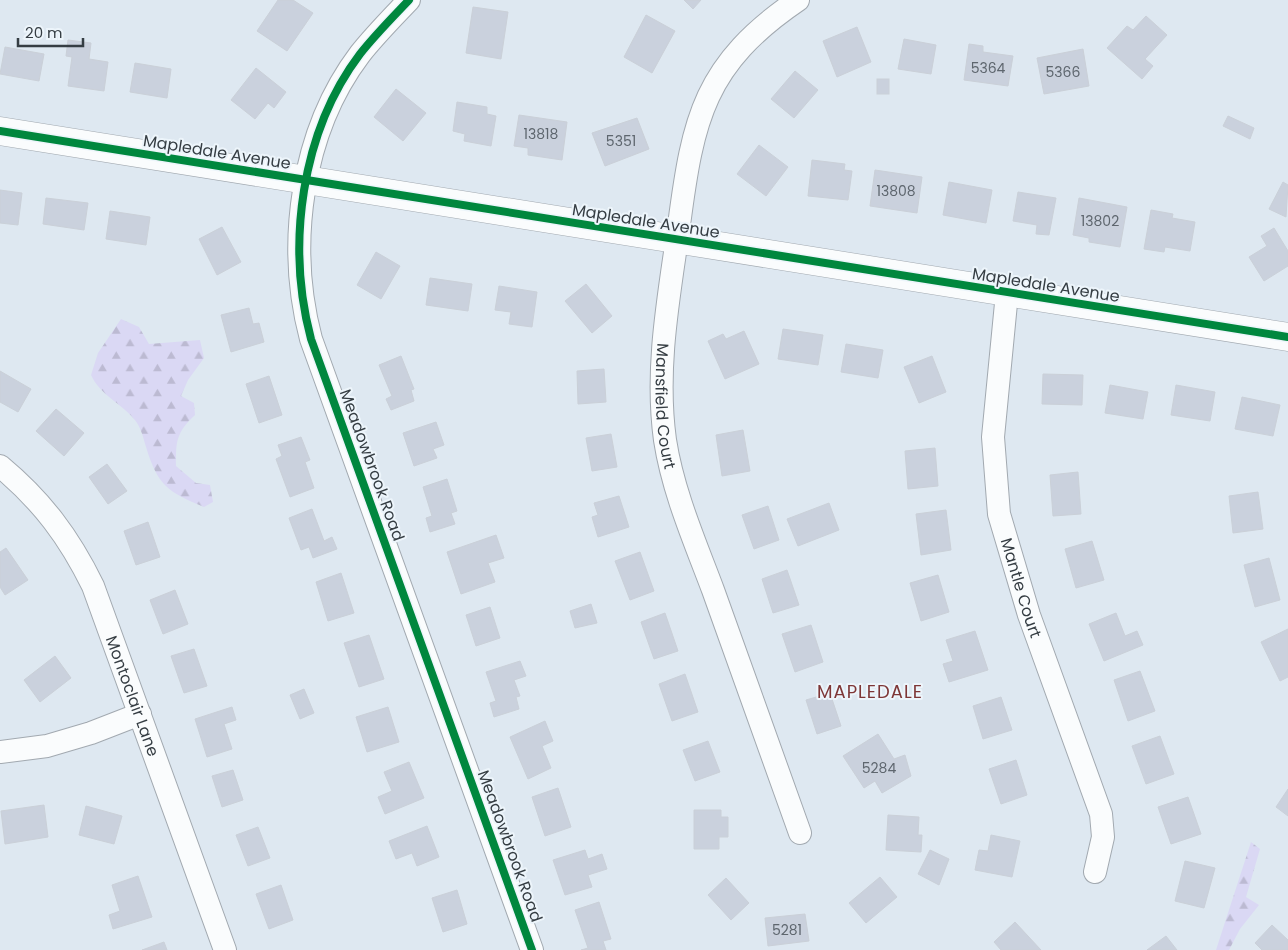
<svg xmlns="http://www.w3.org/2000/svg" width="1288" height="950" viewBox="0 0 1288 950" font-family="Poppins,sans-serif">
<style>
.forest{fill:url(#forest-firs)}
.building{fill:#cad1dd;stroke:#cad0d8}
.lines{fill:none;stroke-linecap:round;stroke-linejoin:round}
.street-casing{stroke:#a2a9b0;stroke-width:24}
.secondary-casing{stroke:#a2a9b0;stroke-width:29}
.street{stroke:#fafcfd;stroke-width:22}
.secondary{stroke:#fafcfd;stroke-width:28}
.cycleway-casing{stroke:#edf5fb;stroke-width:11}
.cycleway{stroke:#00873e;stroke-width:8}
.labels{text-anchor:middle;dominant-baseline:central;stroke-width:4;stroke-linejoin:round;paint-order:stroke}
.number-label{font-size:14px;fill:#5e666e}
.street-label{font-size:16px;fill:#353d43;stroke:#edf5fb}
.neighbourhood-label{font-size:18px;letter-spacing:1px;fill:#7e3636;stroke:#edf5fb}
</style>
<defs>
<pattern id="forest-firs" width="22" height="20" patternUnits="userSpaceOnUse" patternTransform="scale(1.25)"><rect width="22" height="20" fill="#dad8f4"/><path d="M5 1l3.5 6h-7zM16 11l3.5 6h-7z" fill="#bcbad2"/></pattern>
</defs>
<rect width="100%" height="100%" fill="#dee8f1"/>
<g class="forest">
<path d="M121 319 139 327 149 344 200 340 204 358 188 380 181 396 194 403 195 415C176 433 176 441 176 466L196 483 210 485 213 502 204 507C168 492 158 486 146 447 143 437 141 427 134 419 121 403 100 395 91 375L98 353Z"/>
<polygon points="1251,842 1260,849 1246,897 1259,905 1240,929 1229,950 1216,950"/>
</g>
<g class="building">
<polygon points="278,0 293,0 313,13 287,51 257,31"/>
<polygon points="684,0 701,0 693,9"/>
<polygon points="473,7 508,12 501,59 466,53"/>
<polygon points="646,15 675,31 652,73 624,57"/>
<polygon points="1146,16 1167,35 1145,59 1153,66 1142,79 1107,48 1127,26 1133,30"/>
<polygon points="857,27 871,62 837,77 823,41"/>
<polygon points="904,39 936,45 931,74 898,69"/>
<polygon points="68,40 91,43 89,59 108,62 104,91 68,86 72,57 66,56"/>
<polygon points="969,44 983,46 983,52 1013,56 1008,86 964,80"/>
<polygon points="5,47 44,54 39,81 0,74"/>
<polygon points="1083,49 1089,86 1044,94 1037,58"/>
<polygon points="135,63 171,69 167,98 130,92"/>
<polygon points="256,68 286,92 274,108 268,103 255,119 231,100"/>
<polygon points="795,71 818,90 794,118 771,99"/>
<rect x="877" y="79" width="12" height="15"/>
<polygon points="396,89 426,113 403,141 374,117"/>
<polygon points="457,102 487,107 487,114 496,116 491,146 464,141 465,134 453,131"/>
<polygon points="519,115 567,122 562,160 528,155 528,148 514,146"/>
<polygon points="1228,116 1254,128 1250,139 1223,126"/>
<polygon points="637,118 649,149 605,166 592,133"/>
<polygon points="759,145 788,167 766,196 737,174"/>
<polygon points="812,160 845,164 844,170 852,171 848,200 808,196"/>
<polygon points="875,170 922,177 917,213 870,206"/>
<polygon points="949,182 992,190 986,223 943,215"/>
<polygon points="1283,182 1288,185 1286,217 1269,209"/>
<polygon points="0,190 22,193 18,225 0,223"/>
<polygon points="1018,192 1056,198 1049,235 1036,234 1037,225 1013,221"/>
<polygon points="46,198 88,203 84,230 43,224"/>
<polygon points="1079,198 1127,207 1120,247 1089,242 1089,238 1073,235"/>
<polygon points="1151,210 1173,214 1172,218 1195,222 1190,251 1165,247 1164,252 1144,249"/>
<polygon points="110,211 150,217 146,245 106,239"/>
<polygon points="222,227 241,262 217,275 199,239"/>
<polygon points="1274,228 1288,251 1288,266 1264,281 1249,257 1267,246 1261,236"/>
<polygon points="376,252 400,266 381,299 357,285"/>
<polygon points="430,278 472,284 468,311 426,305"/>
<polygon points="586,284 612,316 592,333 565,301"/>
<polygon points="499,286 537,292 532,327 509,324 511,312 495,310"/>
<polygon points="249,308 253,324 259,323 264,342 231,352 221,315"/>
<polygon points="783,329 823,335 818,365 778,359"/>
<polygon points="744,331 759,364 725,379 708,341 723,334 726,339"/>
<polygon points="846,344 883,350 878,378 841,372"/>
<polygon points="401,356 414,389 411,390 414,401 391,410 386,399 392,396 379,365"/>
<polygon points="932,356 946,392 919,403 904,367"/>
<polygon points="604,369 606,402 578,404 577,371"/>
<polygon points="0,371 31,389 18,412 0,402"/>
<polygon points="1043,374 1083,375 1082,405 1042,404"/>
<polygon points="269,376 282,415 259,423 246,384"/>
<polygon points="1110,385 1148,392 1143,419 1105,413"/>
<polygon points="1176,385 1215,392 1210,421 1171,415"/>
<polygon points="1242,397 1280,405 1273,436 1235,429"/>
<polygon points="56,409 84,433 64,456 36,431"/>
<polygon points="436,422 444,445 433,449 437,458 414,466 403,433"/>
<polygon points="743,430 750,471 722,476 716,435"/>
<polygon points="611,434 617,467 592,471 586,438"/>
<polygon points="301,437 310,460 305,462 314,488 290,497 276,459 282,456 278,445"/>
<polygon points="935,448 938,486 908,489 905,451"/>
<polygon points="107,464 127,491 108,504 89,477"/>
<polygon points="1078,472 1081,514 1053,516 1050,475"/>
<polygon points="447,479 457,511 451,513 455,524 430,532 426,518 432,516 423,487"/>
<polygon points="1258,492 1263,529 1233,533 1229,496"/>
<polygon points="619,496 629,527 598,537 592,517 598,515 594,503"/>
<polygon points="829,503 839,530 798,546 787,519"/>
<polygon points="768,506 779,540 754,549 742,515"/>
<polygon points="312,509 324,541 332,537 337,549 313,558 309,547 301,550 289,518"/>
<polygon points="946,510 951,550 921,555 916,514"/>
<polygon points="148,522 160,557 136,565 124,531"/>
<polygon points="496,535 504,558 488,563 495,582 461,594 447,552"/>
<polygon points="1092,541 1104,580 1076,588 1065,549"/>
<polygon points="6,548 28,580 5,595 0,587 0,552"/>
<polygon points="640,552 654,591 630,600 615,561"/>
<polygon points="1269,558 1280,600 1255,607 1244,565"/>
<polygon points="787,570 799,605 773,613 762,579"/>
<polygon points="341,573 354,613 328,621 316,582"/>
<polygon points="938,575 949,612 921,621 910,583"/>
<polygon points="175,590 188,624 163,634 150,600"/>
<polygon points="591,604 597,623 575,628 570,611"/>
<polygon points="490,607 500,638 476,646 466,615"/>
<polygon points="665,613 678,651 654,659 641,622"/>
<polygon points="1116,613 1125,636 1137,631 1143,645 1104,661 1089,624"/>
<polygon points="811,625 823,662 795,672 782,634"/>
<polygon points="1288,629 1288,677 1280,681 1261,642"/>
<polygon points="975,631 988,670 949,682 943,664 953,661 946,640"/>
<polygon points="369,635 384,679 359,687 344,643"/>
<polygon points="194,649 207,686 184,693 171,656"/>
<polygon points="55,656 71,678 40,702 24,680"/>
<polygon points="520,661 526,676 514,680 520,696 516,697 519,709 494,717 490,703 496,701 486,672"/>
<polygon points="1140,671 1155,711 1128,721 1114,680"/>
<polygon points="685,674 698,712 672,721 659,684"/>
<polygon points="304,689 314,713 300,719 290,695"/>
<polygon points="830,693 841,726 817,734 806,700"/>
<polygon points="1001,697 1012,730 983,739 973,706"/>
<polygon points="232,707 236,720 224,724 232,749 207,757 195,719"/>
<polygon points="388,707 399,742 367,752 356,717"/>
<polygon points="545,721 553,741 542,746 551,768 528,779 510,737"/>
<polygon points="878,734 894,759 905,755 911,776 882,793 875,781 864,788 843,756"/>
<polygon points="1160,736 1174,774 1146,784 1132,746"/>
<polygon points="708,741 720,772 695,781 683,750"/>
<polygon points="1016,760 1027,795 1001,804 989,769"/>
<polygon points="409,762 424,798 385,814 378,797 392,791 384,772"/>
<polygon points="233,770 243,800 222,807 212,776"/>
<polygon points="558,788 571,827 545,836 532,797"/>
<polygon points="1288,789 1288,816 1276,807"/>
<polygon points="1188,797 1201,834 1171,844 1158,807"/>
<polygon points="44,805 48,837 5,844 1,811"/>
<polygon points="86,806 122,816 114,844 79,835"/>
<polygon points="694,810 721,810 721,817 728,817 728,837 719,837 719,849 694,849"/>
<polygon points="888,815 919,817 918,835 922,835 921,852 886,850"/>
<polygon points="427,826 439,857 417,866 412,853 396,859 389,841"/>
<polygon points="258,827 270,858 248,866 236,835"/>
<polygon points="991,835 1020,841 1012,877 975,870 979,850 988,851"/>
<polygon points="585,850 588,859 602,854 607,869 588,875 592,887 565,895 553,860"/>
<polygon points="930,850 949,859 939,885 918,874"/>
<polygon points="1185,861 1215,868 1204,908 1175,901"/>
<polygon points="138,876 152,917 113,929 109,915 120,911 112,885"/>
<polygon points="880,877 897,897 866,923 849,903"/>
<polygon points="726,878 749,903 731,920 708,895"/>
<polygon points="281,885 293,920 269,929 256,894"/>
<polygon points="457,890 467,924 443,932 432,898"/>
<polygon points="599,902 611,939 603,941 606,950 581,950 588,948 575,910"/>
<polygon points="805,914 809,941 768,946 765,918"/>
<polygon points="1015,922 1041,950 1001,950 994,942"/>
<polygon points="1272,925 1288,940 1288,950 1262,950 1255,943"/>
<polygon points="1166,936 1177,950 1147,950"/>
<polygon points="164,942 167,950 142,950"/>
</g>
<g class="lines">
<defs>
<g id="street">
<path d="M409 0C392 18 375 35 360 54 301 132 286 245 311 339L532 950"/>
<path id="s1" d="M798 0C704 64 693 118 679 225 669 296 655 368 665 440 673 492 695 542 713 590 742 671 771 752 800 833"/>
<path id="s2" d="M1007 293 993 437 999 514 1029 615 1101 814 1103 837 1095 872"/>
<path id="s3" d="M0 466C42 501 69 537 93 586L225 950"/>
<polyline points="0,752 47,746 91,733 140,714"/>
</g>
<polyline id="secondary" points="0,131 1288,337"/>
</defs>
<use href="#street" class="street-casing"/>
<use href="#secondary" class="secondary-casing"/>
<use href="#street" class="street"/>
<use href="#secondary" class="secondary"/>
<defs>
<g id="cycleway">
<path d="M409 0C392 18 375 35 360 54 301 132 286 245 311 339L532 950"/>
<polyline points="0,131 1288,337"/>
</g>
</defs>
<use href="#cycleway" class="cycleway-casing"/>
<use href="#cycleway" class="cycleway"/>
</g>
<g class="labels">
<g class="number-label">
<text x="988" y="68">5364</text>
<text x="1063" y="72">5366</text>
<text x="541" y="134">13818</text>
<text x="621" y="141">5351</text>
<text x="896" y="191">13808</text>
<text x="1100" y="221">13802</text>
<text x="879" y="768">5284</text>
<text x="787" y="930">5281</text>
</g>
<g class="street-label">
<text transform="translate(217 152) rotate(9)">Mapledale Avenue</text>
<text transform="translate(646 221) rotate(9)">Mapledale Avenue</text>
<text transform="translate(1046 285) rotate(9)">Mapledale Avenue</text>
<text stroke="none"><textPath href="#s1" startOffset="448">Mansfield Court</textPath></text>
<text transform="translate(372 465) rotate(70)">Meadowbrook Road</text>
<text stroke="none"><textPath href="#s2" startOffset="299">Mantle Court</textPath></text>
<text stroke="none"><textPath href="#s3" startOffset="270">Montoclair Lane</textPath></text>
<text transform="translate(510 846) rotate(70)">Meadowbrook Road</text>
</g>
<g class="neighbourhood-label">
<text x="870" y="691">MAPLEDALE</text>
</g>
</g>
<path d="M18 38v8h65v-8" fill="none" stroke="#353d43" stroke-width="2.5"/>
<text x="25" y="38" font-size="15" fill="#353d43" stroke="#edf5fb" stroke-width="4" paint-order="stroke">20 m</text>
</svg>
